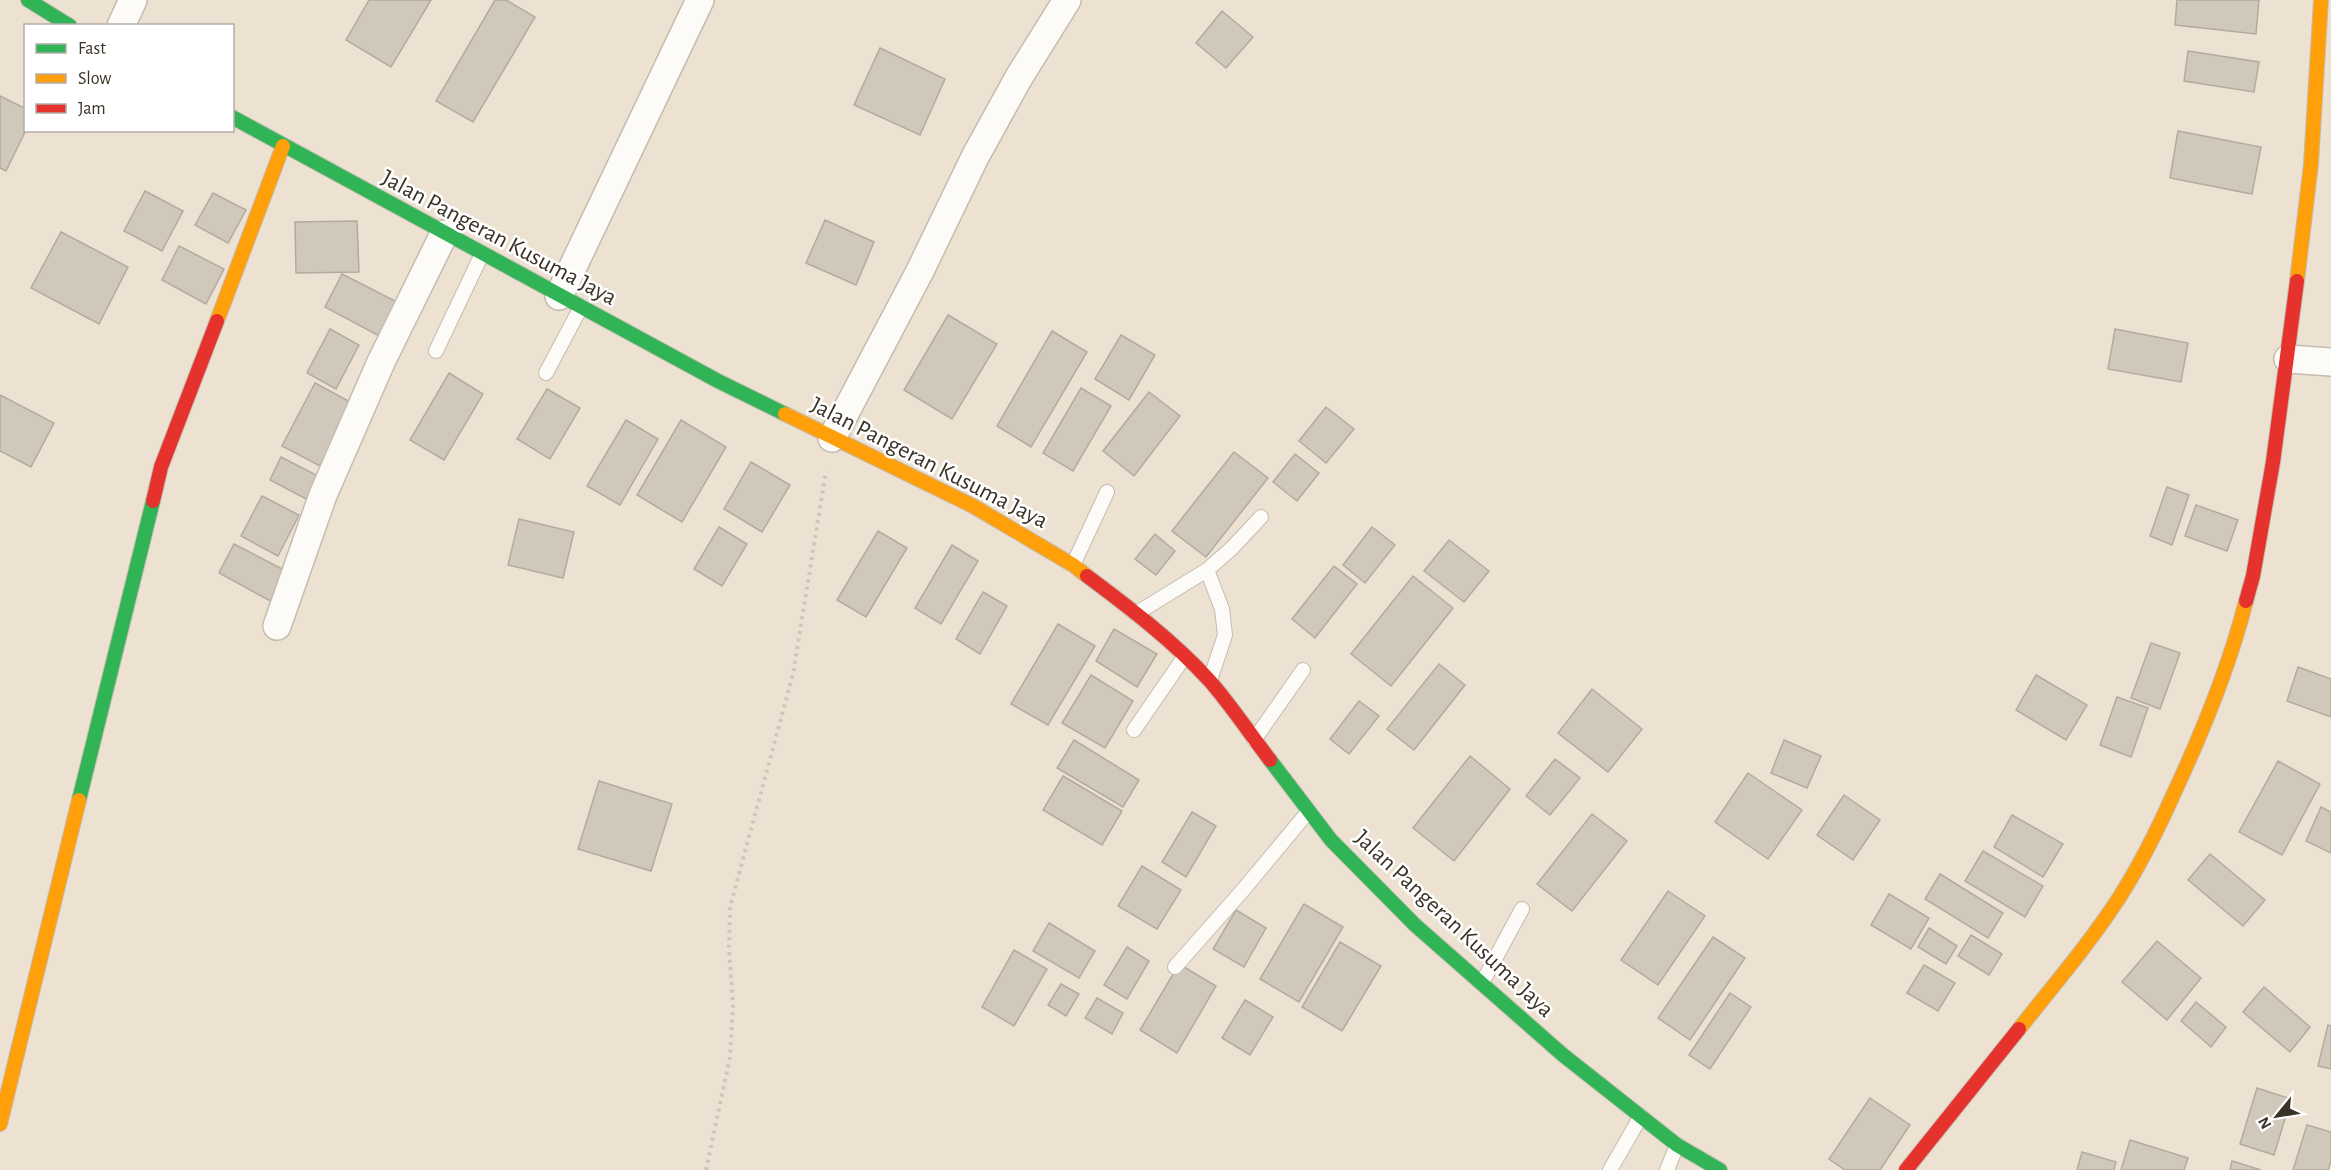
<svg xmlns="http://www.w3.org/2000/svg" width="2331" height="1170" viewBox="0 0 2331 1170" font-family="'Alegreya Sans',sans-serif">
<style>
.building{fill:#d1c8bc;stroke:#b3ab9f;stroke-width:1.5}
.lines{fill:none;stroke-linecap:round;stroke-linejoin:round}
.lane-casing{stroke:#c4bcaf;stroke-width:16}
.street-casing{stroke:#c4bcaf;stroke-width:30}
.fast-casing{stroke:#c4bcaf;stroke-width:16}
.slow-casing{stroke:#c4bcaf;stroke-width:16}
.jam-casing{stroke:#c4bcaf;stroke-width:16}
.path{stroke:#cac6c0;stroke-width:4;stroke-dasharray:3 4.5;stroke-linecap:butt}
.lane{stroke:#fcfbf8;stroke-width:14}
.street{stroke:#fcfbf8;stroke-width:27}
.fast{stroke:#30b455;stroke-width:14}
.slow{stroke:#ff9f0a;stroke-width:14}
.jam{stroke:#e5322d;stroke-width:14}
.labels{text-anchor:middle;dominant-baseline:central;stroke-width:5;stroke-linejoin:round;paint-order:stroke}
.street-label{font-size:24px;fill:#3b3227;stroke:#fff}
</style>
<rect width="100%" height="100%" fill="#ede2d2"/>
<g class="building">
<polygon points="369,0 431,0 391,67 346,40"/>
<polygon points="495,0 506,0 535,17 473,122 436,101"/>
<polygon points="2177,0 2259,0 2256,34 2175,25"/>
<polygon points="1222,11 1253,37 1226,68 1196,43"/>
<polygon points="880,48 945,79 920,135 854,105"/>
<polygon points="2188,51 2259,62 2254,92 2184,81"/>
<polygon points="0,96 26,109 26,130 6,171 0,168"/>
<polygon points="2178,131 2261,147 2252,194 2170,178"/>
<polygon points="145,191 183,211 162,251 124,231"/>
<polygon points="213,193 246,210 228,243 195,225"/>
<polygon points="825,220 874,242 856,285 806,263"/>
<polygon points="357,221 359,272 296,273 295,222"/>
<polygon points="61,232 128,267 99,324 31,288"/>
<polygon points="179,246 224,269 206,304 162,280"/>
<polygon points="342,274 401,304 383,338 325,307"/>
<polygon points="948,315 997,344 952,419 904,390"/>
<polygon points="330,329 359,345 336,389 307,373"/>
<polygon points="2115,329 2188,343 2181,382 2108,369"/>
<polygon points="1052,331 1087,352 1031,447 997,426"/>
<polygon points="1121,335 1155,355 1129,400 1095,379"/>
<polygon points="449,373 483,394 444,460 410,440"/>
<polygon points="315,383 354,404 322,467 282,446"/>
<polygon points="1081,388 1111,406 1073,471 1043,453"/>
<polygon points="547,389 580,408 550,459 517,439"/>
<polygon points="1149,392 1180,416 1134,476 1103,451"/>
<polygon points="0,395 54,423 31,467 0,451"/>
<polygon points="1326,407 1354,429 1326,463 1299,441"/>
<polygon points="626,420 658,439 620,505 587,486"/>
<polygon points="681,420 726,447 682,522 637,495"/>
<polygon points="1234,452 1268,478 1206,557 1172,531"/>
<polygon points="1295,454 1319,473 1297,501 1273,482"/>
<polygon points="281,457 322,478 310,501 270,480"/>
<polygon points="751,462 790,485 762,532 724,509"/>
<polygon points="2167,487 2189,495 2172,545 2150,536"/>
<polygon points="262,496 299,515 278,556 241,536"/>
<polygon points="2196,505 2238,520 2227,551 2185,536"/>
<polygon points="519,519 574,532 563,578 508,565"/>
<polygon points="719,527 747,544 722,586 694,569"/>
<polygon points="1372,527 1395,545 1365,583 1343,565"/>
<polygon points="878,531 907,548 866,617 837,600"/>
<polygon points="1155,534 1175,551 1156,575 1135,559"/>
<polygon points="1449,540 1489,571 1464,602 1424,571"/>
<polygon points="234,544 292,574 276,604 219,573"/>
<polygon points="952,545 978,561 941,624 915,608"/>
<polygon points="1334,566 1357,584 1315,638 1292,619"/>
<polygon points="1413,576 1453,608 1391,686 1351,654"/>
<polygon points="983,592 1007,606 980,654 956,639"/>
<polygon points="1058,624 1095,646 1048,725 1011,704"/>
<polygon points="1114,629 1157,654 1137,687 1096,661"/>
<polygon points="2151,643 2180,653 2160,709 2131,698"/>
<polygon points="1439,664 1465,685 1414,750 1387,729"/>
<polygon points="2298,667 2331,679 2331,717 2287,701"/>
<polygon points="1091,675 1133,701 1105,748 1062,723"/>
<polygon points="2036,675 2087,705 2066,740 2016,710"/>
<polygon points="1592,689 1642,729 1608,772 1558,733"/>
<polygon points="2117,697 2148,708 2131,757 2100,745"/>
<polygon points="1359,701 1379,716 1349,754 1330,739"/>
<polygon points="1074,740 1139,780 1123,807 1057,768"/>
<polygon points="1784,740 1821,756 1807,788 1771,773"/>
<polygon points="1470,756 1510,789 1454,861 1413,828"/>
<polygon points="1555,759 1580,778 1550,815 1526,796"/>
<polygon points="2278,761 2320,784 2282,855 2239,832"/>
<polygon points="1748,773 1802,810 1768,859 1715,822"/>
<polygon points="1063,776 1122,811 1102,845 1043,810"/>
<polygon points="599,781 672,804 651,871 578,849"/>
<polygon points="1844,795 1880,820 1853,860 1817,835"/>
<polygon points="2321,807 2331,812 2331,853 2306,841"/>
<polygon points="1192,812 1216,826 1186,877 1162,862"/>
<polygon points="1592,814 1627,841 1572,911 1537,884"/>
<polygon points="2012,815 2063,844 2043,877 1994,847"/>
<polygon points="1983,851 2043,886 2025,917 1965,881"/>
<polygon points="2210,854 2265,900 2243,926 2188,880"/>
<polygon points="1142,866 1181,890 1157,929 1118,906"/>
<polygon points="1940,874 2003,913 1988,938 1925,899"/>
<polygon points="1668,891 1705,916 1658,985 1621,960"/>
<polygon points="1889,894 1929,918 1911,949 1871,925"/>
<polygon points="1304,904 1343,927 1299,1002 1260,979"/>
<polygon points="1236,910 1266,928 1244,967 1213,949"/>
<polygon points="1049,923 1095,951 1079,978 1033,951"/>
<polygon points="1929,928 1957,946 1946,964 1918,947"/>
<polygon points="1971,935 2002,954 1989,975 1958,956"/>
<polygon points="1713,937 1745,958 1690,1040 1658,1018"/>
<polygon points="2157,941 2201,978 2167,1020 2122,982"/>
<polygon points="1340,942 1381,966 1342,1031 1302,1007"/>
<polygon points="1127,947 1149,961 1127,999 1104,985"/>
<polygon points="1014,950 1047,969 1014,1026 982,1007"/>
<polygon points="1179,964 1216,986 1177,1053 1140,1030"/>
<polygon points="1924,965 1955,983 1938,1011 1907,993"/>
<polygon points="1061,984 1079,994 1066,1016 1048,1005"/>
<polygon points="2264,987 2310,1027 2290,1052 2243,1012"/>
<polygon points="1730,993 1751,1007 1710,1069 1689,1055"/>
<polygon points="1097,998 1123,1013 1112,1034 1085,1018"/>
<polygon points="1245,1000 1273,1017 1250,1055 1222,1038"/>
<polygon points="2196,1002 2226,1027 2211,1047 2181,1021"/>
<polygon points="2328,1025 2331,1026 2331,1069 2318,1066"/>
<polygon points="2257,1088 2291,1099 2274,1155 2240,1144"/>
<polygon points="1870,1098 1910,1125 1880,1170 1845,1170 1829,1159"/>
<polygon points="2307,1125 2331,1132 2331,1161 2328,1170 2293,1170"/>
<polygon points="2130,1140 2188,1158 2184,1170 2121,1170"/>
<polygon points="2082,1152 2116,1162 2114,1170 2077,1170"/>
<polygon points="2232,1161 2261,1170 2230,1170"/>
</g>
<g class="lines">
<defs>
<g id="lane">
<polyline points="436,351 482,254"/>
<polyline points="546,373 581,307"/>
<polyline points="1073,565 1107,492"/>
<polyline points="1207,570 1222,609 1225,635 1210,680"/>
<polyline points="1137,613 1207,570 1232,548 1261,517"/>
<polyline points="1134,730 1185,656"/>
<polyline points="1254,740 1303,670"/>
<polyline points="1175,967 1243,890 1308,812"/>
<polyline points="1482,983 1522,909"/>
<polyline points="1610,1170 1641,1116"/>
<polyline points="1667,1170 1677,1145"/>
</g>
<g id="street">
<polyline points="121,26 133,0"/>
<polyline points="559,296 700,0"/>
<polyline points="2288,359 2331,362"/>
<polyline points="832,438 920,271 975,157 1019,77 1067,0"/>
<polyline points="277,626 323,495 381,362 444,234"/>
</g>
<g id="fast">
<polyline points="28,0 70,26"/>
<polyline points="232,117 718,381 785,414"/>
<polyline points="1270,760 1331,840 1415,925 1563,1055 1677,1145 1720,1170"/>
<polyline points="79,800 153,501"/>
</g>
<g id="slow">
<polyline points="2297,281 2311,164 2321,0"/>
<polyline points="217,321 283,146"/>
<polyline points="785,414 973,506 1073,565 1087,576"/>
<path d="M2019 1029C2053 986 2089 944 2119 898 2140 865 2158 829 2174 793 2203 731 2229 668 2246 601"/>
<polyline points="0,1124 79,800"/>
</g>
<g id="jam">
<polyline points="153,501 161,467 217,321"/>
<path d="M1087 576C1130 608 1173 641 1209 680 1231 705 1250 734 1270 760"/>
<polyline points="2246,601 2253,576 2273,462 2297,281"/>
<polyline points="1906,1170 2019,1029"/>
</g>
</defs>
<use href="#lane" class="lane-casing"/>
<use href="#street" class="street-casing"/>
<use href="#fast" class="fast-casing"/>
<use href="#slow" class="slow-casing"/>
<use href="#jam" class="jam-casing"/>
<polyline class="path" points="706,1170 730,1057 733,1006 729,948 730,907 793,674 826,471"/>
<use href="#lane" class="lane"/>
<use href="#street" class="street"/>
<use href="#fast" class="fast"/>
<use href="#slow" class="slow"/>
<use href="#jam" class="jam"/>
</g>
<g class="labels">
<g class="street-label">
<text transform="translate(499 238) rotate(28)">Jalan Pangeran Kusuma Jaya</text>
<text transform="translate(929 463) rotate(27)">Jalan Pangeran Kusuma Jaya</text>
<text transform="translate(1454 924) rotate(43)">Jalan Pangeran Kusuma Jaya</text>
</g>
</g>
<rect x="24" y="24" width="210" height="108" fill="#ffffff" stroke="#b1ada9" stroke-width="1.5"/>
<rect x="36" y="44" width="30" height="9" fill="#30b455" stroke="#b1ada9" stroke-width="1.5"/>
<text x="78" y="54" font-size="18" fill="#3b3227">Fast</text>
<rect x="36" y="74" width="30" height="9" fill="#ff9f0a" stroke="#b1ada9" stroke-width="1.5"/>
<text x="78" y="84" font-size="18" fill="#3b3227">Slow</text>
<rect x="36" y="104" width="30" height="9" fill="#e5322d" stroke="#b1ada9" stroke-width="1.5"/>
<text x="78" y="114" font-size="18" fill="#3b3227">Jam</text>
<g transform="translate(2277 1116) rotate(240)" stroke="#ffffff" stroke-width="4.5" paint-order="stroke">
<path d="M0-4.5L10 22L0 15L-10 22Z" fill="#3b3227"/>
<text y="-9" font-size="16" font-weight="bold" text-anchor="middle" fill="#3b3227">N</text>
</g>
</svg>
